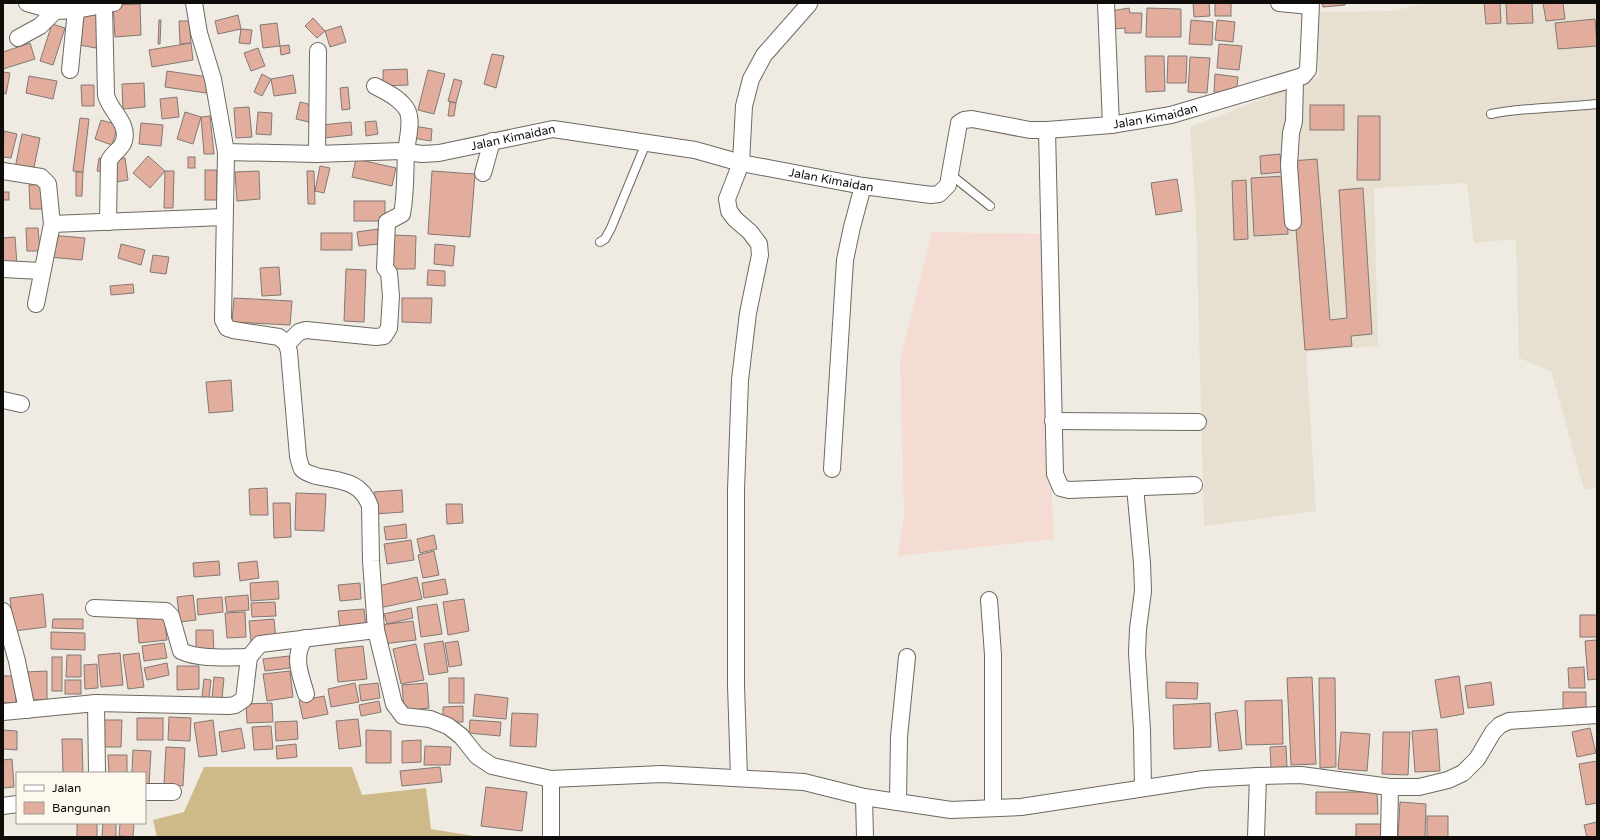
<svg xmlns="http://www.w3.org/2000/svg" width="1600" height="840" viewBox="0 0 1600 840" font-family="'Varela Round',sans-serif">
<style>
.commercial{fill:#f4dcd3}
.built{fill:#e7dfcf}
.forest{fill:#ceb989}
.building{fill:#e2ad9c;stroke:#827874}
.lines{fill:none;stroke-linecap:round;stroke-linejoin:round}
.service-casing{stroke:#6d6961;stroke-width:10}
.minor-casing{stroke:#6d6961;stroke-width:18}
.service{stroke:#fff;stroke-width:8}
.minor{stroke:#fff;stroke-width:16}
.labels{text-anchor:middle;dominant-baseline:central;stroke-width:3;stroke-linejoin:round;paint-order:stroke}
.street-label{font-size:12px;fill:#0e0d0a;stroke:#fdf9ef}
</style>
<rect width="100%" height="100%" fill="#f0ebe2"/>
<polygon class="commercial" points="932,232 1047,234 1045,356 1054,539 898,556 904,514 900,362"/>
<polygon class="built" points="1430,3 1597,3 1597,488 1584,489 1551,371 1519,358 1516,239 1474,243 1467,183 1374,188 1378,346 1306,352 1316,511 1204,526 1196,216 1190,127 1319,77 1317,12 1392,11"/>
<polygon class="forest" points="204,767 352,767 362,795 426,788 431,829 480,837 157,837 153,820 184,812"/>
<g class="building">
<polygon points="1193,3 1209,3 1210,16 1194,17"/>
<rect x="1215" y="3" width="16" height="13"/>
<polygon points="1322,3 1345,3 1345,5 1323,7"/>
<polygon points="1484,3 1500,3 1501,23 1486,24"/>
<polygon points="1506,3 1532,3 1533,23 1507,24"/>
<polygon points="1543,3 1563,3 1565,19 1546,21"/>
<polygon points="140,4 141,35 115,37 113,5"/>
<polygon points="1129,8 1130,13 1142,13 1141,33 1125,33 1125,28 1114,29 1111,11"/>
<polygon points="1147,8 1181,9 1181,37 1146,37"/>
<polygon points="85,9 102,12 96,48 79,45"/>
<polygon points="238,15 241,29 218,34 215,21"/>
<polygon points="313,18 325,31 317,38 305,26"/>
<polygon points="1595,19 1597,46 1558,49 1555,23"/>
<polygon points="159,20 161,20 160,44 158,44"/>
<polygon points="1191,20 1213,22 1212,45 1189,44"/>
<polygon points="1217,20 1235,22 1233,42 1215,40"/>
<polygon points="179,21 189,21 191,43 180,44"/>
<polygon points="277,23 280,46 263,48 260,25"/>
<polygon points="52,24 65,28 53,65 40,61"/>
<polygon points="341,26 346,42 330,47 325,31"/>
<polygon points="241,29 252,30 250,44 239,43"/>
<polygon points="30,43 35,59 3,69 3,52"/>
<polygon points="191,43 193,60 152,67 149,50"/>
<polygon points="1219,44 1242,46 1239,70 1217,68"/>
<polygon points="289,45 290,53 281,55 280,46"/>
<polygon points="258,48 265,66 251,71 244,53"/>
<polygon points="492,54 504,56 496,88 484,84"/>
<polygon points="1145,56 1164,56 1165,91 1146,92"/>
<polygon points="1168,56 1187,56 1186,83 1167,83"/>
<polygon points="1190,57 1210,58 1207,93 1188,92"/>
<polygon points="407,69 408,85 383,86 383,70"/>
<polygon points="428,70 445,74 434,114 418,110"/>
<polygon points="167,71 208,77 206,93 165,87"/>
<polygon points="3,72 10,73 6,94 3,93"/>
<polygon points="262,74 271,79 262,96 254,92"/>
<polygon points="1215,74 1238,77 1236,94 1214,92"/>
<polygon points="293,75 296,93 274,96 271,79"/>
<polygon points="29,76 57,81 53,99 26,93"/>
<polygon points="454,79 462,81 456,103 448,101"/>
<polygon points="144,83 145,107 123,109 122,84"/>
<polygon points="81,85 94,85 94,106 82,106"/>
<polygon points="348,87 350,109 342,110 340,88"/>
<polygon points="177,97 179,117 162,119 160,99"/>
<polygon points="300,102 312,105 309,122 296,119"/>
<polygon points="450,102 456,103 454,116 448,116"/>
<rect x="1310" y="105" width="34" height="25"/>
<polygon points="249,107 252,137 236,138 234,108"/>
<polygon points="185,112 201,117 193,144 177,139"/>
<polygon points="258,112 272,113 271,135 256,134"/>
<polygon points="210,116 214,154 204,154 201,117"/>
<polygon points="1358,116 1380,116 1380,180 1357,180"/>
<polygon points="80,118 89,119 83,172 73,171"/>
<polygon points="101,120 118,125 112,145 95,139"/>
<polygon points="376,121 378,134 366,136 365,122"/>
<polygon points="351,122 352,135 324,138 322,125"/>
<polygon points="141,123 163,125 161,146 139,144"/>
<polygon points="414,126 432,129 431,141 413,138"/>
<polygon points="4,131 17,134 11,158 3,157"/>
<polygon points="22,134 40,138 33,172 15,168"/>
<polygon points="1280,154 1282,172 1261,174 1260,156"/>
<polygon points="148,156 165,171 150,188 133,173"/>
<rect x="188" y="157" width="7" height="11"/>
<polygon points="99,158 107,159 105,172 97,171"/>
<polygon points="125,158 128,180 116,182 112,160"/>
<polygon points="356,159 396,168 392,186 352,177"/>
<polygon points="1317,159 1330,320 1347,318 1339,190 1363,188 1372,334 1351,336 1352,346 1305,350 1291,161"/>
<polygon points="320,166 330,168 324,193 315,191"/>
<rect x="205" y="170" width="12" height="30"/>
<polygon points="165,171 174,171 173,208 164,208"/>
<polygon points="259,171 260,199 237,201 235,172"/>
<polygon points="307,171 314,171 315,204 308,204"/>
<polygon points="432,171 475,174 470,237 428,234"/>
<polygon points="76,172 83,172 82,196 76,196"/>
<polygon points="1285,176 1288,234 1254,236 1251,178"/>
<polygon points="1177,179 1182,211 1156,215 1151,183"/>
<polygon points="1246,180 1248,239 1234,240 1232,181"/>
<polygon points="43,184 44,209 30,209 29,185"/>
<rect x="3" y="192" width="6" height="8"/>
<rect x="354" y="201" width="31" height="20"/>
<polygon points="26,228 38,228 40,251 27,251"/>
<polygon points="378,229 379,244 359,246 357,232"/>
<rect x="321" y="233" width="31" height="17"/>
<polygon points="50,235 85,238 82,260 48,257"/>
<polygon points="393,235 416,236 415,269 392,269"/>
<polygon points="15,237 17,265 3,266 3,238"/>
<polygon points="121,244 145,250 141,265 118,258"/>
<polygon points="435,244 455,246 453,266 434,264"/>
<polygon points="153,255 169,257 166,274 150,272"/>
<polygon points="279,267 281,295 262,296 260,268"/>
<polygon points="346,269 366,270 364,322 344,321"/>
<polygon points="428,270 445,271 445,286 427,285"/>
<polygon points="133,284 134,293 111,295 110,286"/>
<polygon points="234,298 292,301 290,325 232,322"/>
<polygon points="402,298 432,298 431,323 402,322"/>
<polygon points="231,380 233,411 209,413 206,382"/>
<polygon points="267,488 268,515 250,515 249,489"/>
<polygon points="402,490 403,512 375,514 374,492"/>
<polygon points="296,493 326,494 324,531 295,530"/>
<polygon points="273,503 290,503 291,537 274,538"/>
<polygon points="446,504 462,504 463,523 447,524"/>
<polygon points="406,524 407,538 386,540 384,527"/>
<polygon points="434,535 437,549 420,553 417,539"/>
<polygon points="411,540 414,560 387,564 384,544"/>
<polygon points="434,551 439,575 423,578 418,555"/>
<polygon points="219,561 220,575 194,577 193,563"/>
<polygon points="257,561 259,578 240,581 238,563"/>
<polygon points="417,577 422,599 379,608 374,587"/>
<polygon points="445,579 448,594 424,598 422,583"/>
<polygon points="278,581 279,599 251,601 250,583"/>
<polygon points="360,583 361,599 340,601 338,585"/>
<polygon points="43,594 46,627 14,631 10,598"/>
<polygon points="193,595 196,620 180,622 177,597"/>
<polygon points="248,595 249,610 227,612 225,597"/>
<polygon points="222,597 223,612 198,615 197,599"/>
<polygon points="464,599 469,631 448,635 443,602"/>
<polygon points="275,602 276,616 252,617 251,603"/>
<polygon points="437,604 442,634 421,637 417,607"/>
<polygon points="411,608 413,618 387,624 384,614"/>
<polygon points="364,609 366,626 340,628 338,611"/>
<polygon points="245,612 246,637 227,638 225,613"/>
<rect x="1580" y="615" width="17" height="22"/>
<polygon points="164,616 167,640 139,643 137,619"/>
<polygon points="53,619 83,619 83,629 52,628"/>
<polygon points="274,619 276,640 251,642 249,621"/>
<polygon points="413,621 416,640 382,644 380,625"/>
<polygon points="196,630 213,630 214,654 196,654"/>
<polygon points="51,632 85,633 85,650 51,649"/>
<polygon points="1597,640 1597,679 1588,680 1585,641"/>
<polygon points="443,641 448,672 429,675 424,644"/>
<polygon points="458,641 462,665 449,667 445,643"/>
<polygon points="164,643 167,658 144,661 142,646"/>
<polygon points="416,644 424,680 401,684 393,649"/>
<polygon points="363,646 367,679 338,682 335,649"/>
<polygon points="120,653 123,685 101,687 98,655"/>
<polygon points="139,653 144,687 128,689 123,655"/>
<polygon points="67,655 81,655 81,677 66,677"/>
<polygon points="289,656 290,668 265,671 263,659"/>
<rect x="52" y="657" width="10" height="34"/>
<polygon points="167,663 169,675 147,680 144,668"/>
<polygon points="97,664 98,688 85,689 84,665"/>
<polygon points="177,666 199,666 199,689 177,690"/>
<polygon points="1584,667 1585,688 1569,688 1568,668"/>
<polygon points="47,671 47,700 27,700 26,672"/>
<polygon points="290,671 293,697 267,701 263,674"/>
<polygon points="3,676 15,676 16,703 3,703"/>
<polygon points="1459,676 1464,714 1441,718 1435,680"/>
<polygon points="214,677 224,678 222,699 212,698"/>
<polygon points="1312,677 1316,764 1291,765 1287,678"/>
<rect x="449" y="678" width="15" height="25"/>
<polygon points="1319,678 1335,678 1336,767 1320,768"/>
<polygon points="204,679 211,680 209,698 202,697"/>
<rect x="65" y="680" width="16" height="14"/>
<polygon points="1166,682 1198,683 1197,699 1166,698"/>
<polygon points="1491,682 1494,705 1468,708 1465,686"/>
<polygon points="355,683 359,702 331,707 328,689"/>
<polygon points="378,683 380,698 361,701 359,685"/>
<polygon points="427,683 429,708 404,711 402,685"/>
<rect x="1563" y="692" width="23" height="22"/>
<polygon points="475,694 508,698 506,719 473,716"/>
<polygon points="324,696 328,714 303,719 299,701"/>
<polygon points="1282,700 1283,744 1246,745 1245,701"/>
<polygon points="379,701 381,712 361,716 359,705"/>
<polygon points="272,703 273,722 247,723 246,704"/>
<polygon points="1210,703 1211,747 1174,749 1173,705"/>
<polygon points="463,706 463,722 443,722 443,707"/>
<polygon points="1237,710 1242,749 1219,751 1215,713"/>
<polygon points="512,713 538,714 536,747 510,746"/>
<polygon points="169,717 191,718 190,741 168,740"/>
<rect x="137" y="718" width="26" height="22"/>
<polygon points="358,719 361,746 339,749 336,721"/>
<polygon points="103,720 122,720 121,747 103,747"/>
<polygon points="213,720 217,755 199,757 194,723"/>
<polygon points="470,720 501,722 500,736 469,733"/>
<polygon points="297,721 298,739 276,741 275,722"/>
<polygon points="271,726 273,749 254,750 252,727"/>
<polygon points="241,728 245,748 222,752 219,732"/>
<polygon points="1590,728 1596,753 1577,757 1572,732"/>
<polygon points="1437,729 1440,771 1415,772 1412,731"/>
<polygon points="3,730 17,731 17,750 3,749"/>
<polygon points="366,730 391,731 391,763 366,763"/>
<polygon points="1341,732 1370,734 1367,771 1338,769"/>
<polygon points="1383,732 1410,732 1408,775 1382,774"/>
<polygon points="62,739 82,739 83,773 63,773"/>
<polygon points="421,740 421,762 402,763 402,741"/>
<polygon points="296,744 297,757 277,759 276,746"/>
<polygon points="425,746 451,747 450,765 424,765"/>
<polygon points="1286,746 1287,767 1271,768 1270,747"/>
<polygon points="166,747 185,748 183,786 164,785"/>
<polygon points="133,750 151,751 149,785 145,785 145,773 132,773"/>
<polygon points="108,755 127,755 127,773 109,773"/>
<polygon points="12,759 14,787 3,788 3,760"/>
<polygon points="1597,761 1597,803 1586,805 1579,764"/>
<polygon points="440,767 442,782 402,786 400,771"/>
<polygon points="486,787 527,792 522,831 481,826"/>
<polygon points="1316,792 1377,792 1378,814 1316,814"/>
<polygon points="1400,802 1426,804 1425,837 1398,837"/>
<rect x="1427" y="816" width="21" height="21"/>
<polygon points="1597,822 1597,837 1587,837 1584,825"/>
<rect x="77" y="823" width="20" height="14"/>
<polygon points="103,823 116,823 116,837 102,837"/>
<polygon points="120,823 134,823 133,837 119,836"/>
<rect x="1356" y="824" width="27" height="13"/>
</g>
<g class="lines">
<defs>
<g id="service">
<path d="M1491 114C1526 107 1562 108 1597 104"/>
<polyline points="950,174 990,206"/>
<polyline points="600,242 605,239 611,228 646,143"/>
</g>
<g id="minor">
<polyline points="27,3 55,11"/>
<path d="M194 3 199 33 213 79 226 152 223 320 227 328 233 330 279 337 287 344 289 352 298 456C299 460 300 465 302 469 305 473 311 474 316 476 339 481 361 480 370 506L371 561 376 630 394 704 403 716 430 719 448 726 461 736 477 756 492 766 551 779 662 774 804 782 864 797 951 810 1021 807 1204 779 1258 776 1301 775 1390 787H1419L1448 780 1463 773 1477 759 1493 732 1500 725 1509 721 1597 715"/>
<polyline points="1106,3 1111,125"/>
<polyline points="1279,3 1310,6"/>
<path d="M104 5 106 95C110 112 129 122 124 141 122 149 112 153 109 161L108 222"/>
<polyline points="18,38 40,26 55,11 76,10 114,3"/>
<polyline points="70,70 76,10"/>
<polyline points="1047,130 1055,474 1061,488 1069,490 1194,485"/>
<path id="s1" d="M226 152 317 154 401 151 422 154 439 153 553 129 695 150 741 163 863 186 931 195 939 194 948 185 959 123 964 120 972 119 1030 130H1047L1111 125 1171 115 1303 76 1308 70 1311 3"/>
<polyline points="317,154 318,51"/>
<polyline points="3,171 41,177 48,184 52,224 36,304"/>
<polyline points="483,173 492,141"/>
<polyline points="1293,222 1289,165 1291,133 1294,121 1295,79"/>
<polyline points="52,224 224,217"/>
<polyline points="3,269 41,271"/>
<path d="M287 344 299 332 306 330 376 337 384 336 389 328 391 296 389 273 385 268 387 222 402 214C406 193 405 174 406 152 407 140 413 121 407 110 400 98 386 92 375 86"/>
<polyline points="3,400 21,404"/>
<polyline points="1053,421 1198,422"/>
<polyline points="832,469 845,260 852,227 863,186"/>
<polyline points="1135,487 1142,563 1143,591 1138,629 1137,653 1142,730 1143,788"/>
<polyline points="989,600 993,655 993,808"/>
<path d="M94 608 166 611 171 616 181 651C201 660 227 657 249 657"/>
<polyline points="3,611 17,661 27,710"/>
<path d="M305 638C292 657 300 673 306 694"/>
<polyline points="96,703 97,773"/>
<polyline points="3,712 96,703 228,706 235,705 244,699 249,657 260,644 376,630"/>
<polyline points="739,777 736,685 736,490 740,380 748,313 760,255 759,244 750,232 735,219 729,211 727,199 741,163 744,106 751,79 764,55 809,4"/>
<polyline points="145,792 173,792"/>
<polyline points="864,797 865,837"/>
<polyline points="898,802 899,737 907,657"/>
<polyline points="3,806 17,804"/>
<polyline points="551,837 551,779"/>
<polyline points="1256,837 1258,776"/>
<polyline points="1389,837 1390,787"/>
</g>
</defs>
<use href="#service" class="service-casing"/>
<use href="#minor" class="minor-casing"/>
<use href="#service" class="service"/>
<use href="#minor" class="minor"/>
</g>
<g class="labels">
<g class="street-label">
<text stroke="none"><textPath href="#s1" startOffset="997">Jalan Kimaidan</textPath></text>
<text stroke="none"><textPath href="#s1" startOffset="289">Jalan Kimaidan</textPath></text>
<text stroke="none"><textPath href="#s1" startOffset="613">Jalan Kimaidan</textPath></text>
</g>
</g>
<rect width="1600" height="840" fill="none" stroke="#0e0d0a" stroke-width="8"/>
<rect x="16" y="772" width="130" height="52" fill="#fdf9ef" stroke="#9d9b93"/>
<rect x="24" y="785" width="20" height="6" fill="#ffffff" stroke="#9d9b93"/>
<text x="52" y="792" font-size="12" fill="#0e0d0a">Jalan</text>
<rect x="24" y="802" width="20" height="12" fill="#e2ad9c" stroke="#9d9b93"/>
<text x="52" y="812" font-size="12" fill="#0e0d0a">Bangunan</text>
</svg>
